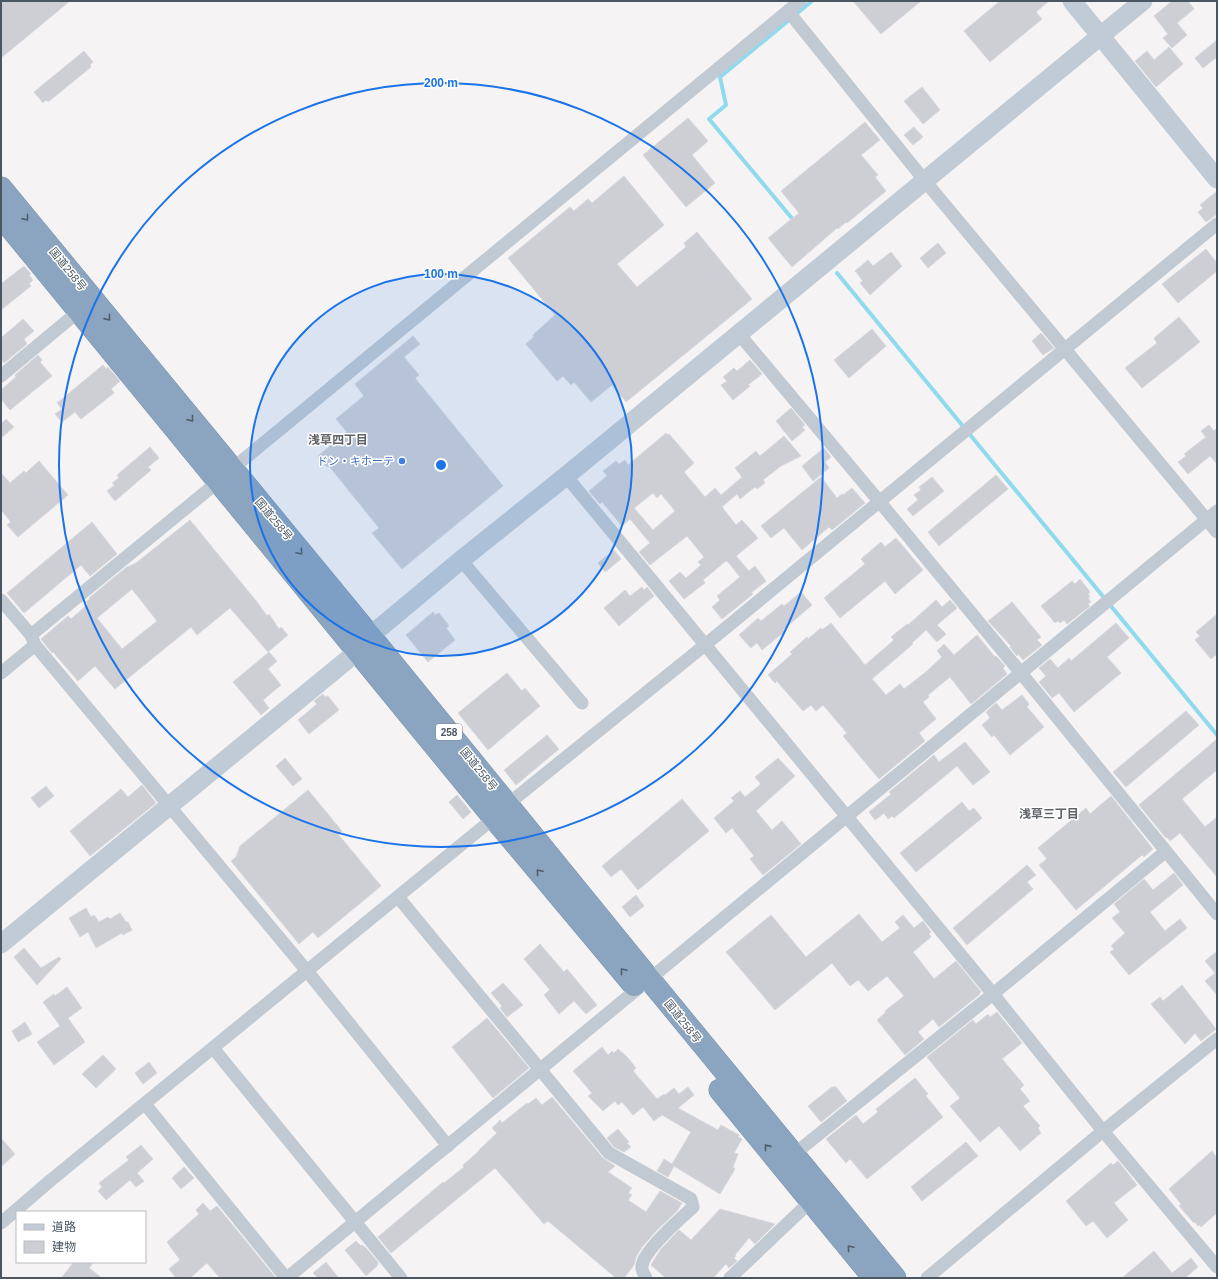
<svg xmlns="http://www.w3.org/2000/svg" width="1218" height="1279" viewBox="0 0 1218 1279" font-family="Helvetica,'Noto Sans JP',sans-serif">
<style>
.lines{fill:none;stroke-linecap:round;stroke-linejoin:round}
.stream{stroke:#90daee;stroke-width:4}
.building{fill:#cdcfd5;stroke:#d7d9de;fill-rule:evenodd}
.highway-casing{stroke:#7690ad;stroke-width:23}
.street{stroke:#c1cad2;stroke-width:13}
.secondary{stroke:#c1cbd6;stroke-width:19}
.highway{stroke:#8ba5c1;stroke-width:22}
.oneway{stroke:#505e6b}
.ring{fill:none;stroke:#1a73e8;stroke-width:2}
.shop-dot{fill:#3f7fe0;stroke:#fff;stroke-width:1.5}
.labels{text-anchor:middle;dominant-baseline:central;stroke-width:3;stroke-linejoin:round;paint-order:stroke}
.shield{fill:#fff;stroke:#808990;stroke-width:1}
.shield-label{font-size:10px;font-weight:bold;fill:#4a5661}
.street-label{font-size:11px;fill:#4a5661;stroke:#fff}
.shop-label{font-size:11px;fill:#366cbe;stroke:#fff;text-anchor:end}
.neighbourhood-label{font-size:12px;font-weight:bold;fill:#5f6368;stroke:#fff}
.centre{fill:#1a73e8;stroke:#fff;stroke-width:2}
.ring-label{font-size:12px;text-anchor:middle;font-weight:bold;fill:#1a73e8;stroke:#fff;stroke-width:3;stroke-linejoin:round;paint-order:stroke}
</style>
<rect width="100%" height="100%" fill="#f5f3f3"/>
<g class="lines">
<g class="stream">
<polyline points="795,222 709,119 726,105 720,77 812,1"/>
<polyline points="837,273 1217,735"/>
</g>
</g>
<g class="building">
<polygon points="1,1 70,1 1,58"/>
<polygon points="853,1 921,1 881,34"/>
<polygon points="1000,1 1049,1 1036,12 1042,19 990,62 964,31"/>
<polygon points="1172,1 1188,1 1194,9 1177,23 1187,35 1172,48 1163,38 1168,34 1154,16"/>
<polygon points="1217,40 1217,57 1203,68 1195,58"/>
<polygon points="1169,47 1183,64 1156,87 1135,61 1147,51 1154,60"/>
<polygon points="84,51 93,62 90,65 91,67 48,102 46,100 43,103 34,92"/>
<polygon points="922,87 940,110 923,124 904,101"/>
<polygon points="688,118 708,141 692,155 715,183 686,207 643,155"/>
<polygon points="865,122 880,140 861,155 878,175 875,177 886,191 847,223 846,222 838,229 837,228 792,267 768,238 799,213 781,191"/>
<polygon points="914,127 923,137 913,145 904,135"/>
<polygon points="624,176 664,225 617,264 637,287 686,247 684,243 697,232 752,299 626,402 612,385 591,402 574,382 571,385 563,376 557,381 526,344 534,337 533,335 555,315 508,258 570,207 574,211 588,199 592,203"/>
<polygon points="1217,191 1217,214 1206,222 1198,212 1203,208 1200,205"/>
<polygon points="938,243 946,253 928,268 920,258"/>
<polygon points="1206,249 1217,263 1217,271 1178,303 1162,284"/>
<polygon points="891,252 902,266 870,295 860,283 863,281 855,271 868,260 873,266"/>
<polygon points="24,266 31,274 29,275 33,280 29,284 31,286 1,310 1,284"/>
<polygon points="1179,317 1200,342 1142,388 1125,368 1157,343 1154,338"/>
<polygon points="23,319 34,331 24,339 27,344 4,363 1,359 1,338"/>
<polygon points="872,329 886,346 849,378 834,360"/>
<polygon points="1041,333 1054,348 1043,355 1032,341"/>
<polygon points="413,336 420,344 404,357 419,375 415,378 503,486 402,569 372,533 379,528 329,466 327,467 318,456 347,432 336,419 364,396 355,384"/>
<polygon points="38,355 42,360 40,362 52,376 10,410 1,399 1,390 16,377 15,375"/>
<polygon points="750,360 762,374 748,385 750,386 733,400 721,385 727,381 723,377 734,368 737,371"/>
<polygon points="103,365 106,369 108,367 120,381 111,389 114,393 81,419 75,412 62,422 55,414 62,409 57,403"/>
<polygon points="791,408 805,425 802,427 805,430 792,441 776,421"/>
<polygon points="6,419 14,427 1,438 1,424"/>
<polygon points="1209,425 1214,431 1217,428 1217,464 1210,456 1188,474 1178,462 1186,456 1184,454 1206,437 1201,431"/>
<path d="M666 433 667 435 669 434 694 463 684 472 705 497 715 488 721 495 742 477 735 468 756 451 760 456 784 436 801 456 781 466 763 480 765 483 757 489 755 487 740 499 737 494 722 507 736 525 742 520 758 538 736 556 749 571 755 566 766 581 751 593 753 594 722 619 712 607 720 600 717 596 740 577 728 562 726 561 703 580 705 583 684 599 669 581 680 572 686 578 701 565 698 562 704 557 687 536 650 565 639 552 650 543 630 519 622 526 602 502 600 504 589 491 607 476 603 471 616 461 619 464 625 460 628 465ZM653 493 657 498 661 494 675 511 653 530 634 508Z"/>
<polygon points="150,447 159,458 148,467 151,470 115,501 107,491 115,485 112,483 119,478 117,475"/>
<polygon points="824,448 831,457 825,462 829,468 813,481 802,466"/>
<polygon points="39,461 68,495 18,537 7,525 11,522 1,510 1,473 10,483 24,471 26,473"/>
<polygon points="996,475 1008,489 939,546 928,532"/>
<polygon points="821,477 837,498 842,494 843,495 852,488 865,503 832,530 829,527 802,550 784,528 771,538 761,526"/>
<polygon points="932,477 944,491 913,516 907,509 918,500 914,495 921,490 919,487"/>
<path d="M190 520 257 602 267 616 269 614 279 629 281 627 288 635 268 652 230 608 197 635 191 627 115 689 95 666 78 681 53 652 52 653 41 639 68 616 71 619 88 604 86 602 90 599 89 598 128 566V567L136 563ZM132 589 157 621 122 649 97 618Z"/>
<polygon points="92,522 117,554 90,576 81,565 24,613 7,593"/>
<polygon points="896,538 923,570 895,594 885,581 840,618 824,598 865,564 861,559 881,542 885,547"/>
<polygon points="614,550 621,559 605,572 598,563"/>
<polygon points="1080,579 1090,592 1088,594 1090,597 1088,598 1091,602 1088,604 1090,606 1067,624 1064,620 1060,623 1058,621 1055,623 1041,606 1072,581 1075,584"/>
<polygon points="642,587 644,590 647,587 654,596 619,626 604,608 625,590 630,596"/>
<polygon points="801,592 812,605 783,630 784,632 762,650 757,643 751,648 739,635 758,618 761,621 782,604 784,606"/>
<polygon points="936,600 942,607 950,600 957,608 937,625 946,634 937,642 926,630 912,643 913,644 872,679 886,695 900,684 904,689 927,671 942,657 937,651 944,644 954,655 977,635 995,657 996,656 1005,666 1003,668 1007,674 971,704 950,677 928,695 929,697 923,702 936,719 919,733 925,741 879,779 843,736 847,733 823,705 816,711 811,705 803,711 781,686 777,681 775,683 768,675 792,654 790,652 807,637 808,639 821,628 822,630 831,623 865,665 894,640 891,637 907,624 908,625"/>
<polygon points="1012,602 1041,637 1037,640 1042,645 1023,660 1018,654 1017,656 1010,647 1011,646 988,621"/>
<polygon points="433,612 435,615 439,613 449,626 446,628 455,640 428,662 406,635"/>
<polygon points="1217,614 1217,654 1211,659 1195,640 1200,636 1196,632"/>
<polygon points="1116,623 1129,638 1107,657 1121,673 1074,712 1059,693 1052,698 1039,682 1046,676 1039,668 1050,659 1058,668 1069,658 1071,661"/>
<polygon points="269,652 277,661 268,669 281,685 263,700 269,708 261,715 233,682"/>
<polygon points="507,673 522,691 525,688 540,706 488,750 458,713"/>
<polygon points="323,694 325,697 328,696 339,710 309,734 298,720 317,704 314,701"/>
<polygon points="1022,695 1029,704 1027,707 1044,727 1010,755 994,735 992,737 982,725 990,718 986,712 996,703 1002,710"/>
<polygon points="1186,711 1199,725 1126,787 1113,772"/>
<polygon points="547,735 559,749 516,785 504,770"/>
<polygon points="1217,739 1217,770 1182,799 1205,827 1217,817 1217,877 1180,833 1170,841 1167,837 1166,838 1139,805"/>
<polygon points="965,742 990,772 973,785 957,766 894,818 892,816 888,819 884,813 875,820 869,812 891,794 889,792 934,755 939,762"/>
<polygon points="285,758 302,779 293,786 276,766"/>
<polygon points="778,758 795,776 756,811 772,830 782,821 801,844 763,875 750,859 754,856 732,828 726,833 714,818 734,801 731,798 740,791 745,797 761,784 755,777"/>
<polygon points="142,785 156,803 90,856 70,831 121,789 128,797"/>
<polygon points="46,786 54,796 39,808 31,798"/>
<polygon points="308,790 342,831 338,834 381,886 318,938 313,932 299,944 231,861 236,857 240,846"/>
<polygon points="457,795 471,812 463,819 449,802"/>
<polygon points="1111,796 1153,849 1144,857 1142,855 1076,910 1039,865 1047,859 1038,848 1086,808 1090,814"/>
<polygon points="682,799 709,831 638,890 621,869 611,877 602,866"/>
<polygon points="962,802 969,811 974,808 982,818 916,872 900,853"/>
<polygon points="1027,865 1036,875 1027,882 1033,889 967,945 953,928"/>
<polygon points="1174,873 1183,885 1150,912 1165,931 1180,919 1187,928 1129,975 1110,952 1114,949 1111,946 1125,933 1112,918 1120,912 1114,904 1144,879 1153,890"/>
<polygon points="636,895 644,906 630,917 622,907"/>
<polygon points="86,908 91,917 94,915 99,922 108,917 110,919 120,913 126,922 128,922 132,930 123,935 122,933 96,948 88,932 80,937 69,918"/>
<polygon points="859,914 882,942 900,928 895,922 903,915 914,928 923,921 931,932 929,934 931,937 913,952 934,979 956,961 981,992 979,993 980,994 939,1027 933,1019 918,1032 924,1039 905,1055 877,1020 886,1012 885,1011 904,996 887,976 868,991 858,980 850,986 832,963 775,1010 726,952 771,915 806,957"/>
<polygon points="540,944 564,972 567,969 597,1005 586,1014 574,1001 559,1014 544,995 550,990 524,959"/>
<polygon points="24,948 41,968 59,957 61,959 37,985 14,957"/>
<polygon points="1217,951 1217,995 1205,981 1215,973 1205,961"/>
<polygon points="503,983 523,1005 507,1017 500,1008 502,1006 491,993"/>
<polygon points="1182,985 1216,1029 1201,1041 1195,1033 1185,1044 1151,1004 1160,997 1163,1001"/>
<polygon points="67,987 82,1008 68,1018 85,1042 54,1065 37,1042 60,1026 43,1002 54,994 55,996"/>
<polygon points="997,1012 1022,1043 1002,1059 1024,1085 1020,1089 1030,1101 1023,1106 1040,1126 1038,1128 1041,1133 1020,1151 999,1126 980,1142 950,1106 960,1098 927,1057 973,1020 976,1024 988,1014 990,1017"/>
<polygon points="487,1018 529,1068 493,1098 452,1047"/>
<polygon points="25,1022 32,1034 18,1042 12,1031"/>
<polygon points="602,1047 608,1055 612,1051 614,1053 618,1049 628,1058 636,1068 633,1071 657,1099 664,1094 665,1095 674,1088 679,1094 688,1087 694,1095 678,1108 718,1130 721,1125 739,1135 738,1137 742,1139 734,1153 738,1154 733,1167 735,1169 720,1194 674,1166 668,1177 657,1171 664,1159 672,1164 691,1132 662,1115 654,1121 643,1107 633,1115 622,1102 618,1105 615,1101 603,1111 588,1096 592,1093 573,1071"/>
<polygon points="103,1055 116,1069 96,1088 82,1074"/>
<polygon points="149,1062 157,1073 143,1084 135,1073"/>
<polygon points="915,1078 928,1094 926,1096 943,1117 867,1179 850,1159 846,1163 826,1139 856,1115 863,1124 878,1112 876,1109"/>
<polygon points="832,1087 836,1087 847,1101 821,1122 808,1106"/>
<polygon points="552,1097 603,1158 615,1166 608,1172 632,1188 628,1193 632,1195 628,1200 646,1212 660,1191 682,1203 677,1211 657,1230 642,1247 636,1257 634,1265 624,1278 616,1278 548,1221 544,1224 495,1168 391,1253 378,1237 443,1182 444,1183 464,1167 463,1165 479,1151 479,1150 497,1133 492,1128 500,1120 502,1123 527,1103 528,1104 536,1098 542,1105"/>
<polygon points="618,1129 629,1142 627,1143 631,1147 624,1152 614,1147 607,1138"/>
<polygon points="1,1138 15,1154 1,1167"/>
<polygon points="966,1142 978,1156 922,1201 911,1187"/>
<polygon points="141,1145 153,1159 137,1173 144,1181 136,1187 130,1180 106,1200 98,1191 102,1187 99,1183 129,1160 126,1157"/>
<polygon points="1212,1151 1217,1158 1217,1213 1201,1227 1200,1225 1198,1226 1195,1222 1194,1223 1179,1206 1181,1204 1169,1189"/>
<polygon points="1118,1161 1137,1185 1114,1203 1128,1220 1107,1238 1093,1221 1086,1226 1066,1201 1111,1163 1113,1165"/>
<polygon points="184,1167 194,1178 181,1189 172,1178"/>
<polygon points="203,1203 210,1211 217,1206 276,1278 220,1278 207,1263 190,1278 176,1278 169,1269 180,1260 167,1242 199,1214 196,1210"/>
<polygon points="720,1209 775,1224 755,1244 749,1238 735,1255 736,1256 734,1258 737,1261 729,1268 726,1264 713,1278 666,1278 651,1265 661,1249 679,1230 691,1240"/>
<polygon points="356,1241 361,1246 362,1245 366,1248 378,1262 377,1266 366,1276 345,1250"/>
<polygon points="1154,1251 1172,1273 1191,1258 1198,1267 1185,1278 1122,1278"/>
<polygon points="74,1262 94,1262 89,1268 102,1278 61,1278"/>
<polygon points="326,1262 329,1266 339,1278 318,1278 313,1273"/>
</g>
<g class="lines">
<defs>
<g id="highway">
<polyline points="1,188 370,636 650,980 895,1278"/>
<polyline points="1,216 494,818 634,985"/>
<polyline points="720,1090 874,1278"/>
</g>
</defs>
<use href="#highway" class="highway-casing"/>
<g class="street">
<polyline points="788,11 925,181 1217,532"/>
<polyline points="739,334 879,501 1021,673 1217,914"/>
<polyline points="1,376 79,311"/>
<polyline points="232,469 800,1"/>
<polyline points="566,476 993,994 1103,1131 1217,1267"/>
<polyline points="461,560 582,703"/>
<polyline points="1,600 31,635 35,645 307,971 448,1146"/>
<polyline points="31,635 219,481"/>
<polyline points="1,673 35,645"/>
<polyline points="508,804 705,645 1217,224"/>
<path d="M398 897 609 1153 691 1199 693 1207C681 1218 643 1251 642 1266 641 1270 644 1274 646 1278"/>
<polyline points="213,1048 401,1278"/>
<polyline points="145,1104 286,1278"/>
<polyline points="793,1155 993,994 1165,852"/>
<polyline points="1,1223 51,1180 494,818"/>
<polyline points="287,1278 1217,511"/>
<polyline points="730,1278 811,1201"/>
<polyline points="927,1278 1103,1131 1217,1039"/>
</g>
<g class="secondary">
<polyline points="1072,1 1217,179"/>
<polyline points="1,944 358,651 370,636 461,560 566,476 1143,1"/>
</g>
<use href="#highway" class="highway"/>
</g>
<defs><path id="oneway-chevron" d="M-2-3.5L2.5 0L-2 3.5" fill="none" stroke-width="1.6" stroke-linecap="round" stroke-linejoin="round"/></defs>
<g class="oneway">
<use href="#oneway-chevron" transform="translate(26 218) rotate(51)"/>
<use href="#oneway-chevron" transform="translate(108 318) rotate(51)"/>
<use href="#oneway-chevron" transform="translate(191 419) rotate(51)"/>
<use href="#oneway-chevron" transform="translate(300 552) rotate(50)"/>
<use href="#oneway-chevron" transform="translate(539 872) rotate(-130)"/>
<use href="#oneway-chevron" transform="translate(623 971) rotate(-130)"/>
<use href="#oneway-chevron" transform="translate(767 1147) rotate(-129)"/>
<use href="#oneway-chevron" transform="translate(850 1248) rotate(-130)"/>
</g>
<circle cx="441" cy="465" r="191" fill="#1a73e8" fill-opacity=".12"/>
<g class="ring">
<circle cx="441" cy="465" r="191"/>
<circle cx="441" cy="465" r="382"/>
</g>
<circle class="shop-dot" cx="402" cy="461" r="4"/>
<g class="labels">
<rect class="shield" x="436" y="724" width="26" height="16" rx="3"/>
<g class="shield-label">
<text x="449" y="732">258</text>
</g>
<g class="street-label">
<text transform="translate(68 269) rotate(51)">国道258号</text>
<text transform="translate(274 519) rotate(50)">国道258号</text>
<text transform="translate(479 769) rotate(51)">国道258号</text>
<text transform="translate(683 1021) rotate(51)">国道258号</text>
</g>
<g class="shop-label">
<text x="394" y="461">ドン・キホーテ</text>
</g>
<g class="neighbourhood-label">
<text x="338" y="440">浅草四丁目</text>
<text x="1049" y="814">浅草三丁目</text>
</g>
</g>
<circle cx="441" cy="465" r="6" class="centre"/>
<g class="ring-label">
<text x="441" y="87">200 m</text>
<text x="441" y="278">100 m</text>
</g>
<rect width="1218" height="1279" fill="none" stroke="#4a5661" stroke-width="4"/>
<rect x="16" y="1211" width="130" height="52" fill="#ffffff" stroke="#b7bbc0"/>
<rect x="24" y="1224" width="20" height="6" fill="#c1cbd6" stroke="#b7bbc0"/>
<text x="52" y="1231" font-size="12" fill="#4a5661">道路</text>
<rect x="24" y="1241" width="20" height="12" fill="#cdcfd5" stroke="#b7bbc0"/>
<text x="52" y="1251" font-size="12" fill="#4a5661">建物</text>
</svg>
